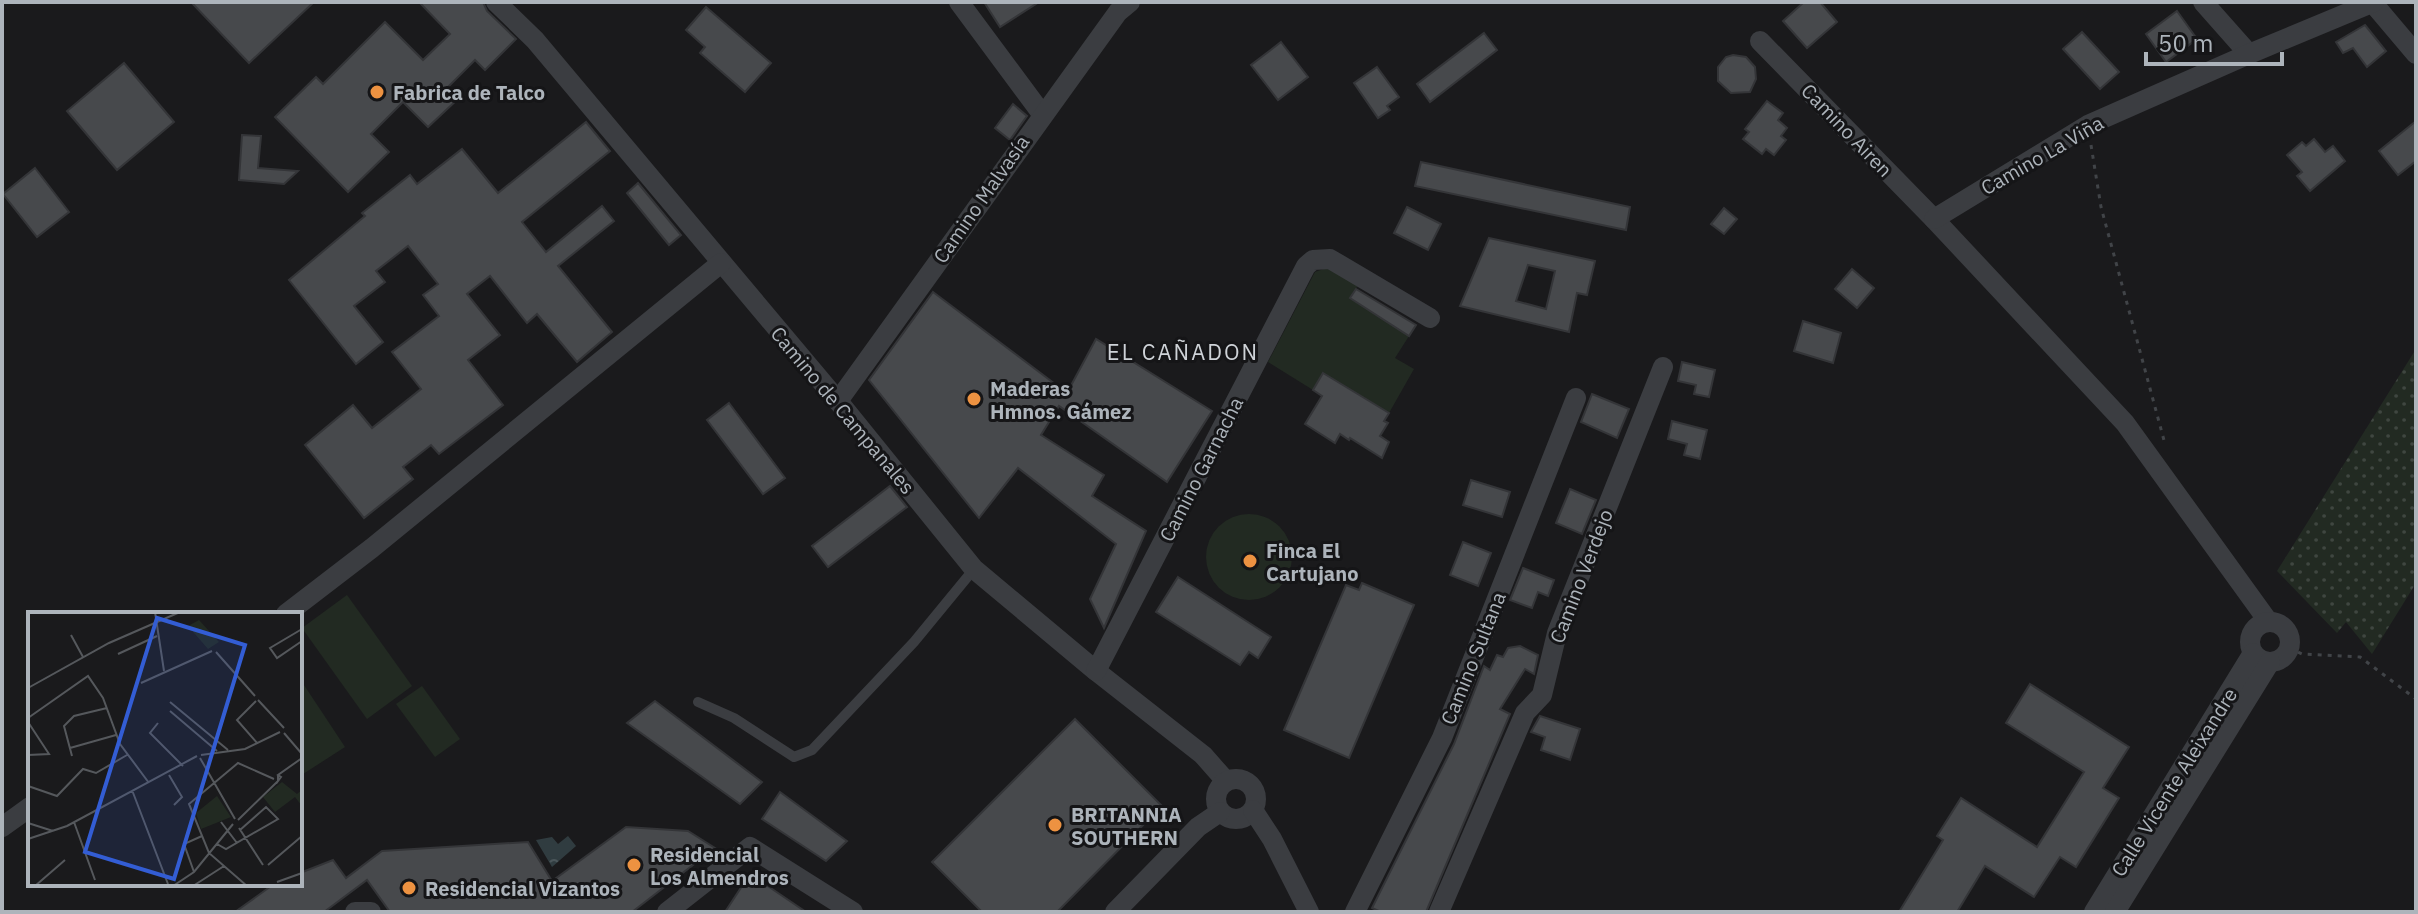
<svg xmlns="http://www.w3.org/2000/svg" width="2418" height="914" viewBox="0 0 2418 914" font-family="'IBM Plex Sans',sans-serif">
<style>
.grass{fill:url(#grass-dots)}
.pitch{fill:#222a22}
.water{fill:url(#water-ripples)}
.building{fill:#47494c;stroke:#343538;stroke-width:2;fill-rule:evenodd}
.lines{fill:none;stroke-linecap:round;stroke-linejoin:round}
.path{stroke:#414448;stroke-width:3;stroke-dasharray:4 6;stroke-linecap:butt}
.lane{stroke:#3b3d41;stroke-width:10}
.street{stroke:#3b3d41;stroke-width:20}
.poi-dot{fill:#ed9241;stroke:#151517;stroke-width:3}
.labels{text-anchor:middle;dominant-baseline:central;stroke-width:6;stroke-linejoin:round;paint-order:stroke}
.poi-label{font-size:20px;font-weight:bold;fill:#adb4bb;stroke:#151517;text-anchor:start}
.street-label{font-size:20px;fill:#adb4bb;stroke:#151517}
.neighbourhood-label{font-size:22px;letter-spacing:2px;fill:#ced2d7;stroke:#151517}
.inset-road{fill:none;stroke:#55585c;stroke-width:2}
.view{fill:#335dd4;fill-opacity:0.15;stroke:#335dd4;stroke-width:4}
.inset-edge{fill:none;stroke:#adb4bb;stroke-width:4}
</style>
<defs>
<pattern id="grass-dots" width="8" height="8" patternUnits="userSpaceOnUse" patternTransform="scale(2)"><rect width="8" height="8" fill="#222a22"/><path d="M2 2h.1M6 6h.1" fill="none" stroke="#3f4640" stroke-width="1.8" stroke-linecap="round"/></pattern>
<pattern id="water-ripples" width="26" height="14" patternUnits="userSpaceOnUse" patternTransform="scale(2)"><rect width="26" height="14" fill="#303c40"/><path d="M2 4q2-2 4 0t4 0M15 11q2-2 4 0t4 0" fill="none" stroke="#4b565a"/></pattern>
</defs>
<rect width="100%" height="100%" fill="#1a1a1c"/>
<polygon class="grass" points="2416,349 2416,583 2372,654 2346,622 2337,633 2277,571"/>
<g class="pitch">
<polygon points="1329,267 1359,284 1350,298 1409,336 1395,358 1414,369 1389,413 1323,373 1313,390 1268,362 1315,272"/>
<circle cx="1249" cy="557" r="43"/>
<polygon points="347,595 412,686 367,719 302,628"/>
<polygon points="300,679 345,747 300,776"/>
<polygon points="422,686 460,739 435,757 396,704"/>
</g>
<polygon class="water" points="568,836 576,846 552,867 536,840 552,837 558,844"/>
<g class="building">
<polygon points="191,2 314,2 249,63"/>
<polygon points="419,2 483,2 487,11 516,39 485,70 475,60 448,87 459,98 428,127 403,102 371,134 389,152 348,192 275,117 316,77 323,84 385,22 423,60 450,34"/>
<polygon points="984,2 1039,2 1000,27"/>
<polygon points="1804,2 1820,2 1837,22 1807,48 1783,21"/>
<polygon points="706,7 771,63 745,92 700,53 705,47 686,30"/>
<polygon points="2177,11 2197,39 2166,62 2146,34"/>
<polygon points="2365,25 2386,51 2367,67 2353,48 2343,53 2336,42"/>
<polygon points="2082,32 2119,72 2100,89 2063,49"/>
<polygon points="1484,33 1497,50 1430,102 1417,84"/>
<polygon points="1281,42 1308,77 1278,100 1251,65"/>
<polygon points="1733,55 1746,57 1755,67 1756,79 1750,92 1731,93 1718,81 1718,67 1726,57"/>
<polygon points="124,63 174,122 117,170 67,111"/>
<polygon points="1377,67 1399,97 1387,106 1390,110 1378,118 1354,83"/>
<polygon points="1767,101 1783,113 1778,120 1787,128 1781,136 1786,140 1774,155 1766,149 1762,154 1743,139 1749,132 1745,129"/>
<polygon points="1013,104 1027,116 1010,140 995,128"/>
<polygon points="2416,121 2416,161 2398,175 2379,151"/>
<polygon points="586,122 610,151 522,222 546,252 602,206 614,221 558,266 612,332 577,362 537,314 527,323 490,276 467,294 500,335 468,360 503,405 439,454 431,445 403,467 413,479 364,518 305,445 353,405 372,428 421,389 392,352 439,316 423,295 438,284 408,246 376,271 385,282 354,306 383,342 356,364 289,280 365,216 362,213 410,175 417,184 462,149 498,193"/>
<polygon points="242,135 261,136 258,168 298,171 284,184 239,180"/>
<polygon points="2314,139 2325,152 2333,146 2345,161 2310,191 2297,176 2302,172 2287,155 2302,142 2306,146"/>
<polygon points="1421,162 1630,207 1626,230 1415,186"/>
<polygon points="35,168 69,212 37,237 3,194"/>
<polygon points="638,183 681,235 669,245 627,193"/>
<polygon points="1407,207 1441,224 1428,250 1394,233"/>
<polygon points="1724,208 1737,219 1724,234 1711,224"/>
<path d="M1489 238 1595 261 1587 295 1577 293 1569 332 1460 306ZM1528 265 1555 271 1546 309 1516 301Z"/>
<polygon points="1852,269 1874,288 1857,308 1835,289"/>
<polygon points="1356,289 1416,325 1409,336 1350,298"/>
<polygon points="933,292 1067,393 1096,339 1212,411 1167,482 1059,406 1041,435 1104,475 1092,496 1146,531 1104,628 1090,599 1116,544 1018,468 979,518 869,380"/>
<polygon points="1803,321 1841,333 1833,363 1794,351"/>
<polygon points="1682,362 1715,370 1709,397 1694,394 1696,385 1678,381"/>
<polygon points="1323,373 1389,413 1384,421 1388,423 1380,436 1389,442 1382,458 1350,438 1349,440 1340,434 1335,443 1305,424 1322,396 1313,390"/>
<polygon points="1592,394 1629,409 1617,438 1581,422"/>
<polygon points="729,403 785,478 763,494 707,420"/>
<polygon points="1672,421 1707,430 1700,459 1684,455 1687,444 1668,439"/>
<polygon points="1471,480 1510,492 1502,517 1463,505"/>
<polygon points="890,486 907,507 828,567 812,546"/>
<polygon points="1570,489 1596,500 1582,534 1556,523"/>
<polygon points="1463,542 1491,553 1478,586 1450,575"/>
<polygon points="1523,568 1554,580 1548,596 1538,592 1532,608 1510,600"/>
<polygon points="1178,577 1271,637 1258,658 1249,652 1240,665 1156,612"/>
<polygon points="1362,583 1414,605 1349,758 1284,730 1346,585 1359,590"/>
<polygon points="1520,646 1538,655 1534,674 1525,669 1500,709 1510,714 1426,912 1381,912 1372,908 1454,744 1484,666 1490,670 1497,655 1503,657 1508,648"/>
<polygon points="2030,684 2129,747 2103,788 2119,798 2076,867 2060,857 2034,897 1985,866 1957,912 1899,912 1943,840 1937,836 1961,798 2037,847 2084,772 2006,723"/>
<polygon points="655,701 762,782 740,804 627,723"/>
<polygon points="1540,716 1580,729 1570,760 1541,750 1545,737 1531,732"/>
<polygon points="1075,719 1162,806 1057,912 982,912 932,862"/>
<polygon points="780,792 847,841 826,861 762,819"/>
<polygon points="626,827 688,831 715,848 632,912 390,912 367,880 324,912 235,912 274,884 300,884 300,873 333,860 346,878 382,851 528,842 552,881"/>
<polygon points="750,874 806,912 725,912"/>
</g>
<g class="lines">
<g class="path">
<polyline points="2091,145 2101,207 2165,444"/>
<polyline points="2289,648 2302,654 2360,657 2416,699"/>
</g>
<polyline class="lane" points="698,702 734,718 794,757 812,750 914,642 974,569"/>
<g class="street">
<polyline points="496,2 535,40 838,401 974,569 1096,671 1203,755 1226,781"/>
<polyline points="959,2 1042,114"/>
<polyline points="2203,2 2249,54"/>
<polyline points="2372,2 2416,54"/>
<polyline points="1760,41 1934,219 2125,423 2268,621"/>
<polyline points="1934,219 2088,125 2249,54 2374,2"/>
<polyline points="838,401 1118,12 1130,2"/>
<polyline points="286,614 372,548 721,263"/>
<circle cx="2270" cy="642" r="20"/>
<polyline points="1096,671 1306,266 1313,260 1330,259 1430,318"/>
<circle cx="1236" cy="799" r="20"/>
<polyline points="1253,810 1272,839 1309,912"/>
<polyline points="2,827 30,807"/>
<polyline points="355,912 371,912"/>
<polyline points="667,912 750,847 853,912"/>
<polyline points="1115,912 1198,827 1220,812"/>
<polyline points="1355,912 1442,738 1576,398"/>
<polyline points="1439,912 1525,713 1542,695 1557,633 1663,367"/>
<polyline points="2094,912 2253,653"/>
<polyline points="2115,912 2270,662"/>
</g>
</g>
<g class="poi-dot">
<circle cx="377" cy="92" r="8"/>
<circle cx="974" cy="399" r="8"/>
<circle cx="1250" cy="561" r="8"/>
<circle cx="1055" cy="825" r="8"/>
<circle cx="634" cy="865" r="8"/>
<circle cx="409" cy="888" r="8"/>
</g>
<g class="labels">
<g class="poi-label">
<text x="393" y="92">Fabrica de Talco</text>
<text x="990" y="388">Maderas<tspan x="990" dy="23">Hmnos. Gámez</tspan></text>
<text x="1266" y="550">Finca El<tspan x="1266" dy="23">Cartujano</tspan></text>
<text x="1071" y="814">BRITANNIA<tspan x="1071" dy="23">SOUTHERN</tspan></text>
<text x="650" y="854">Residencial<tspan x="650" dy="23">Los Almendros</tspan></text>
<text x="425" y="888">Residencial Vizantos</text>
</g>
<g class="street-label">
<text transform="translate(1847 130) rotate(46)">Camino Airen</text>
<text transform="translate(2042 155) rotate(-30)">Camino La Viña</text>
<text transform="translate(981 199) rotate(-55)">Camino Malvasía</text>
<text transform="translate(843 410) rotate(50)">Camino de Campanales</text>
<text transform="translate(1201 469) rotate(-63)">Camino Garnacha</text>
<text transform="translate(1581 576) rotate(-69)">Camino Verdejo</text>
<text transform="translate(1473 658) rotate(-68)">Camino Sultana</text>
<text transform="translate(2174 782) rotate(-58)">Calle Vicente Aleixandre</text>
</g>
<g class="neighbourhood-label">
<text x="1183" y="351">EL CAÑADON</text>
</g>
</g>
<g transform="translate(28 612)">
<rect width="274" height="274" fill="#1a1a1c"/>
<path d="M171 8 191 30 180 37 160 14Z" fill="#222a22"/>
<path d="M189 184 203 205 173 217 168 201Z" fill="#222a22"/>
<path d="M254 170 269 182 274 178V194L267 185 247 200 235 185Z" fill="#222a22"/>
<path class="inset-road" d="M127 0 136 59M274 17 242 36 249 46 274 29M43 23 55 45M188 40 227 84M90 42 129 24M113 71 184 39M0 76 81 31 152 0M230 88 256 116M228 89 209 108 229 131M142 90 200 138M142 99 189 139M0 106 60 64 75 86 92 132 121 171M0 110 21 142 0 143M130 111 122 121 155 154M256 121 274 142M42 136 88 123M173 143 217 137 252 120M44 144 36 114 46 104 79 96M172 146 207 207M141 163 154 185 146 193M250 163V169L253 165 250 163 274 146M0 174 29 184 55 157 68 161 99 143M104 178 140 272M210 208 250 169M46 210 67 268M193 210 209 231M0 211 25 219M211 216 235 253M0 227 39 214 169 144M189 232 198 237 250 207 238 195 212 218M240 253 274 224M166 260 156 232 174 224M249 270 274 261M7 274 37 248M145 274 166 260 205 212M165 274 196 254M219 274 181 241 161 192 210 151 246 167"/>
<path class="view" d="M129 6 217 33 146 267 57 240Z"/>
<rect width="274" height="274" class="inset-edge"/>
</g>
<rect width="2418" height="914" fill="none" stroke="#adb4bb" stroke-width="8"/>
<path d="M2146 52v12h136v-12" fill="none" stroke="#adb4bb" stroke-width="4"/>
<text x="2158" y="52" font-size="24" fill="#adb4bb" stroke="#151517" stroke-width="6" paint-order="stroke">50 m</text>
</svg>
